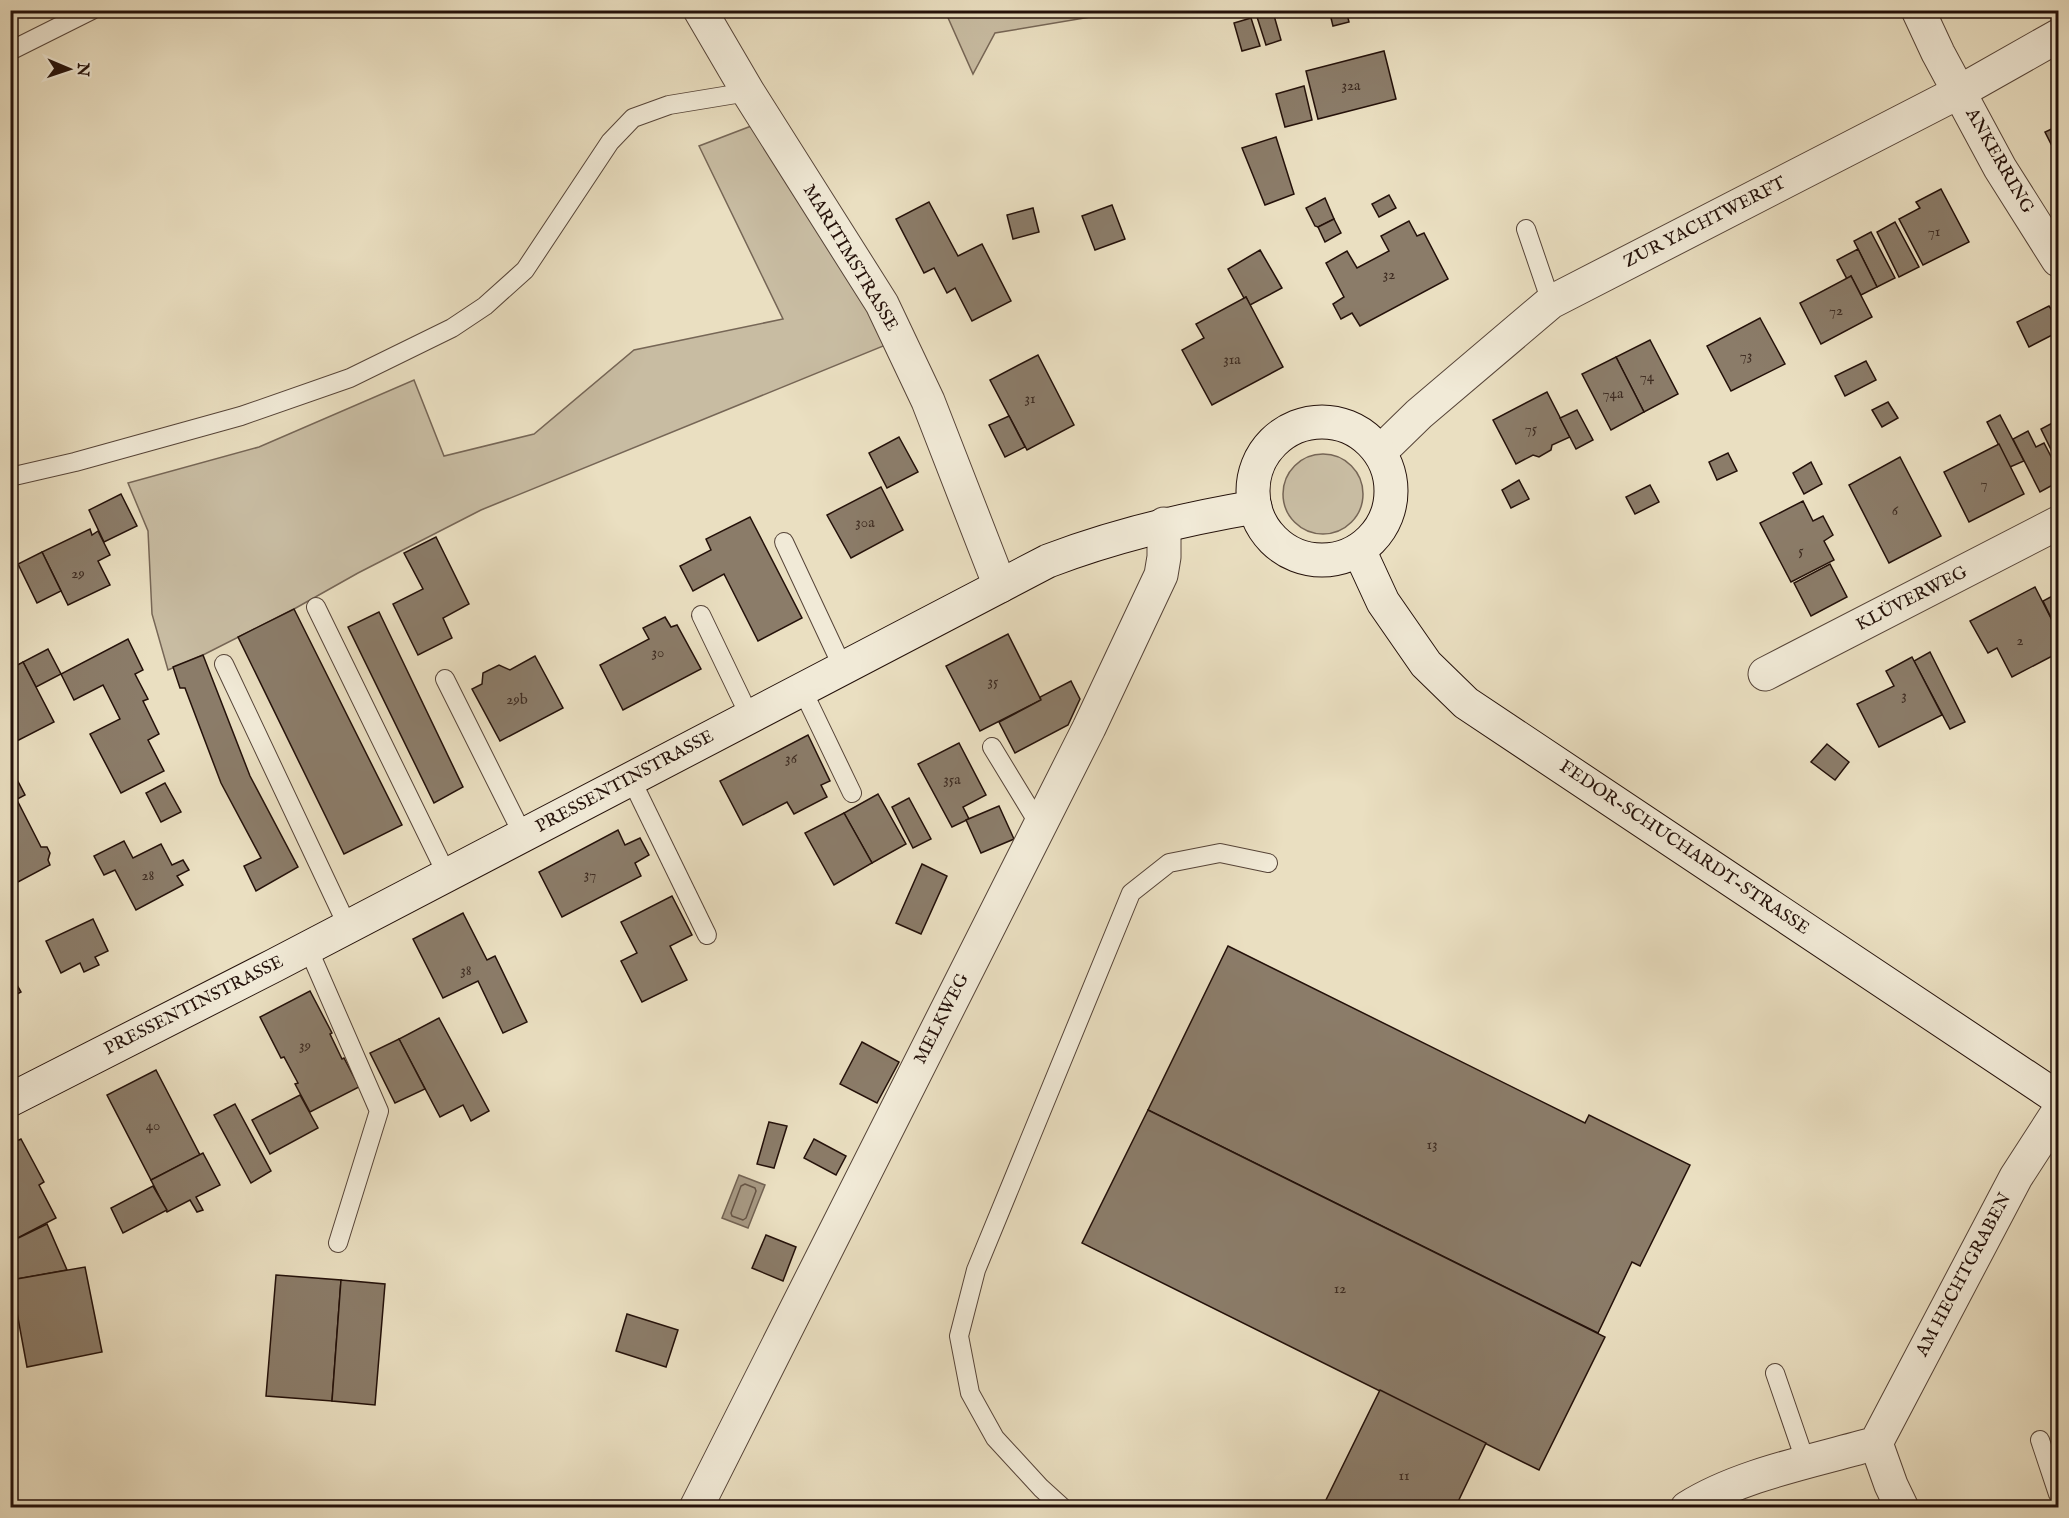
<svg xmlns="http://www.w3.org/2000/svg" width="2069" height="1518" viewBox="0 0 2069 1518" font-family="'IM FELL English',serif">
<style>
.green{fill:#c8bca2;stroke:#766656;stroke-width:1.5}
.water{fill:#a79983;stroke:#736353;stroke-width:1.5}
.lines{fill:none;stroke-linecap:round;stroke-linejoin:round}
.shore{stroke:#665546;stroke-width:1.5}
.building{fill:#8b7c69;stroke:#24110a;stroke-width:1.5}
.lane-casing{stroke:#564438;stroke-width:20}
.street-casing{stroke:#564438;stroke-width:35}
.secondary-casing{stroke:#24110a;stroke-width:35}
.lane{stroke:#f1ead7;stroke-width:18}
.street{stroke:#f1ead7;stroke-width:33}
.secondary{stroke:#f1ead7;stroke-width:33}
.labels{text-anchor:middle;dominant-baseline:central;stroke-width:4.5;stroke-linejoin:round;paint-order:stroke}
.number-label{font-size:15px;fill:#3e2c22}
.street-label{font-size:18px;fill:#24110a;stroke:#f1ead7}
</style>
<rect width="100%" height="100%" fill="#eadfc1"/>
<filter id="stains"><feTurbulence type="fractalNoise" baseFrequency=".00333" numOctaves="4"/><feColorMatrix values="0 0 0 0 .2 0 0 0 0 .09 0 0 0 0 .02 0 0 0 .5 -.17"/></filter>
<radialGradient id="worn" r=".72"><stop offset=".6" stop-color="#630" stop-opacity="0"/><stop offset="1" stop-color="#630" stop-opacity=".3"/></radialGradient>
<g class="green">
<polygon points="945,11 1126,11 995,33 973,74"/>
<polygon points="767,120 898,340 481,510 358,573 294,609 203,655 168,670 152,614 148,531 128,483 259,447 414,380 444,456 534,434 634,350 783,319 699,146"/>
<circle cx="1323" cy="494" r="40"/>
</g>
<polygon class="water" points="739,1175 765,1185 748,1228 722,1218"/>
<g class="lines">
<polygon class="shore" points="745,1184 755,1188 756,1191 746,1218 743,1220 732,1216 731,1213 741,1186"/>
</g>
<g class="building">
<polygon points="1329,10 1346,10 1349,22 1333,26"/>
<polygon points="1273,12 1281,40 1266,45 1257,17"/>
<polygon points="1251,18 1260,46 1242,51 1234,23"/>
<polygon points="1384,51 1396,99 1318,119 1306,71"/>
<polygon points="1304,86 1312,120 1285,127 1276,94"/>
<polygon points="2058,126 2058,158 2045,132"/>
<polygon points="1276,137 1294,194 1265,205 1242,148"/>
<polygon points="1941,189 1969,242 1923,265 1899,219 1920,208 1916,202"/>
<polygon points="1389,195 1396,208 1379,217 1372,204"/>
<polygon points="1325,198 1334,219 1318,227 1315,226 1306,208"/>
<polygon points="929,202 958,256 982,244 1011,301 972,321 955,288 947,293 934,268 924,273 896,219"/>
<polygon points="1112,205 1125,239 1095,250 1082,216"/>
<polygon points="1033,208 1039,232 1013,239 1007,215"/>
<polygon points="1334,219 1341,233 1325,242 1318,227"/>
<polygon points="1409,221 1417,236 1424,233 1448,279 1360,326 1352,313 1341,319 1333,304 1344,297 1326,263 1347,251 1357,268 1389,251 1381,236"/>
<polygon points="1895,222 1919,267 1899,277 1877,232"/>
<polygon points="1871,232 1895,278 1877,287 1854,241"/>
<polygon points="1858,249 1877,287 1861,295 1851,276 1847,279 1837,260"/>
<polygon points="1260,250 1282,288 1250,305 1246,297 1244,298 1228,269"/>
<polygon points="1851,276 1872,317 1821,344 1800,303"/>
<polygon points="1246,297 1283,367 1212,405 1182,350 1204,338 1196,324"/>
<polygon points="2049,306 2058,319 2058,332 2029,347 2017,322"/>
<polygon points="1760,318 1785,364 1731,391 1707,346"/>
<polygon points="1650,340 1678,394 1644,412 1616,357"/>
<polygon points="1038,355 1074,425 1027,450 990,380"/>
<polygon points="1616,357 1644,412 1611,430 1582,374"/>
<polygon points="1866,361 1876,380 1845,396 1835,376"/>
<polygon points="1547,392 1570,437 1552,445 1551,450 1539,457 1533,455 1516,464 1493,420"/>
<polygon points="1888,402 1898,418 1882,427 1872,410"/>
<polygon points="1577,410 1593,440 1576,449 1560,418"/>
<polygon points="2000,415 2024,461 2010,467 1987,422"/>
<polygon points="1009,416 1025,447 1005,457 989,425"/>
<polygon points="2058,420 2058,464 2041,429"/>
<polygon points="2028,431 2036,447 2044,443 2058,470 2058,482 2040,492 2013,439"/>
<polygon points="899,437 918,472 887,488 869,453"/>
<polygon points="1999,444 2024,494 1969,522 1944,472"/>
<polygon points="1728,453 1737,471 1717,480 1709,462"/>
<polygon points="1900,457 1941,536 1889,563 1849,485"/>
<polygon points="1811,462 1822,484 1804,494 1793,473"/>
<polygon points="1519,480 1529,499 1511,508 1502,490"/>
<polygon points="1650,485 1659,502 1635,514 1626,497"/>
<polygon points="881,487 903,530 851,558 827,515"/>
<polygon points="121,494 137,526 104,542 89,510"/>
<polygon points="1803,501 1813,521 1823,516 1833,535 1824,541 1834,560 1791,582 1760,523"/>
<polygon points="750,517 802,618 758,641 724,574 693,591 680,566 711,550 706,539"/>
<polygon points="90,529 92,535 98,531 110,555 98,561 110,585 68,605 42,552"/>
<polygon points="436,537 469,604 443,618 452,638 418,655 393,604 423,589 404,553"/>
<polygon points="42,552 61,591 37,603 18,564"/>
<polygon points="1830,564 1847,597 1811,616 1794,583"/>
<polygon points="2035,587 2058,632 2058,653 2012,677 1997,648 1988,653 1970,621"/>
<polygon points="2058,593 2058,632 2043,601"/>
<polygon points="294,609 402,825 344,854 238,637"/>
<polygon points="379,612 463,787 434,803 348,627"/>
<polygon points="665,617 671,627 677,625 701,669 623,710 600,665 649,639 643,628"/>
<polygon points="1008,634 1041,700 980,731 946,666"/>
<polygon points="128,639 143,670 135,674 148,699 143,701 159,734 148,740 164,771 121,793 90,734 120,719 103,685 74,700 61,674"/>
<polygon points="48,649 61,674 36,687 23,662"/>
<polygon points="1930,652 1965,722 1950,729 1914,661"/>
<polygon points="203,655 250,776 298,867 256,891 244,866 261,858 221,783 185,688 180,688 173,667"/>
<polygon points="535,656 563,708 500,741 472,689 482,684 483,673 499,665 510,670"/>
<polygon points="1912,657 1942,715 1879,747 1857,704 1894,686 1886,671"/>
<polygon points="23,662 54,722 13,743 10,737 10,669"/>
<polygon points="1071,681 1080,699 1068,725 1015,753 999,722 1041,700 1040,697"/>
<polygon points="808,735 830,781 821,785 827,797 794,814 787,802 743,825 720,781"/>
<polygon points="959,743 986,795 963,807 969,819 952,827 918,764"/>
<polygon points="1827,744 1849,762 1835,780 1811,762"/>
<polygon points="10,766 25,795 10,803"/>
<polygon points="165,783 181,812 161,822 146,793"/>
<polygon points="878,794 906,844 872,863 844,813"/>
<polygon points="909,798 931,839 913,848 892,807"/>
<polygon points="17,800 41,847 47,847 50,853 48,860 50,865 18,882 10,868 10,803"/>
<polygon points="999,806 1014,839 981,853 966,820"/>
<polygon points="844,813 872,863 834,885 805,833"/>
<polygon points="618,830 625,845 640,838 649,855 635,863 641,876 562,917 539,872"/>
<polygon points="124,841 133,858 161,844 172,865 183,860 189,870 177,876 183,885 136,910 115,870 104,875 94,856"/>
<polygon points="922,864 947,876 921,934 896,923"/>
<polygon points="672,896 692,935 670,946 687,980 642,1002 621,961 637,953 621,922"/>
<polygon points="463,913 487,960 495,956 527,1022 503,1033 478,981 443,998 413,939"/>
<polygon points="93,919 108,951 95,957 99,965 84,972 80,963 61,973 46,941"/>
<polygon points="1228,946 1585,1123 1589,1115 1690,1165 1640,1266 1632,1262 1598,1333 1148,1110"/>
<polygon points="10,973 21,992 10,998"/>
<polygon points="310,991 332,1033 330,1034 342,1059 344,1058 359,1087 310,1112 295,1084 298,1083 284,1057 281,1058 260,1017"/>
<polygon points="439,1018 489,1111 471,1121 463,1105 440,1117 399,1039"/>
<polygon points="399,1039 425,1089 395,1103 370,1053"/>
<polygon points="862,1042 899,1062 877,1103 840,1084"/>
<polygon points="156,1070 200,1155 151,1180 107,1095"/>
<polygon points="300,1095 318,1128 270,1154 252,1120"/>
<polygon points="235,1104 271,1171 251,1183 214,1115"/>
<polygon points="1148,1110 1605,1337 1539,1470 1082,1243"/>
<polygon points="769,1122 787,1126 774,1168 757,1164"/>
<polygon points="21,1139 44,1182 39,1185 56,1218 10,1242 10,1144"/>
<polygon points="814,1139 846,1156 836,1175 804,1158"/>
<polygon points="203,1153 220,1185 196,1197 203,1210 197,1212 190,1200 167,1212 151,1180"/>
<polygon points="153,1186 167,1210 123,1233 111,1208"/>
<polygon points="47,1224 67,1270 11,1280 10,1282 10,1242"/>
<polygon points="766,1235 796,1247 783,1281 752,1268"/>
<polygon points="85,1267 102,1352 27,1367 11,1280"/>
<polygon points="276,1275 341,1280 332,1401 266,1396"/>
<polygon points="341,1280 385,1284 375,1405 332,1401"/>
<polygon points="627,1314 678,1330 666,1367 616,1351"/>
<polygon points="1380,1390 1486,1443 1455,1508 1322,1508"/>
<polygon points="259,1503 293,1506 293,1508 259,1508"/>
</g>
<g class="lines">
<defs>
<g id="lane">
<polyline points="10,51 92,10"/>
<polyline points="1526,229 1551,302"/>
<polyline points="10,477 75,462 241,416 350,378 452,328 485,306 525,270 610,142 633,118 669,105 748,92"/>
<polyline points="784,542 843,668"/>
<polyline points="316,607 447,875"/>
<polyline points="701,615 750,717"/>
<polyline points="224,664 348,927"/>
<polyline points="445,679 523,835"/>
<polyline points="802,689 852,793"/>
<polyline points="992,747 1040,826"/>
<polyline points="631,779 707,935"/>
<polyline points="308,948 379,1111 338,1243"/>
<polyline points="1775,1373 1806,1463"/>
<polyline points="2040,1440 2058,1494"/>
<polyline points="1063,1508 1041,1488 995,1438 970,1393 959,1336 976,1270 1131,893 1169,863 1220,853 1268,863"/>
</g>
<g id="street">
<polyline points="700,10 748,92 882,304 928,401 1000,586"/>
<polyline points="1918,10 1938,53 2000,168 2058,260"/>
<polyline points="1380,452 1419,414 1551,302 1959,92 2058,36"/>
<polyline points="1765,674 2058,523"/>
<polyline points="1876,1443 1891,1485 1902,1508"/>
<polyline points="696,1508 1089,728 1161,575 1164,557 1164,524"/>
<path d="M1687 1508C1741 1474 1815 1461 1876 1443L2016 1177 2058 1112"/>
</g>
<g id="secondary">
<circle cx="1322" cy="491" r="69"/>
<polyline points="1359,550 1383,602 1426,664 1466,703 2058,1098"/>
<path d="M10 1100 275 965 1048 561C1116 535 1184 519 1255 507"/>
</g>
</defs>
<use href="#lane" class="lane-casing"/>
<use href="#street" class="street-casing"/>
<use href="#secondary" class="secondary-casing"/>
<use href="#lane" class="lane"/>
<use href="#street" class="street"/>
<use href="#secondary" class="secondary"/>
</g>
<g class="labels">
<g class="number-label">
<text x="1351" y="85">32a</text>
<text x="1934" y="231">71</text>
<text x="1389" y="274">32</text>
<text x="1836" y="310">72</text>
<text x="1746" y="355">73</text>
<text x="1232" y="359">31a</text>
<text x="1647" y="376">74</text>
<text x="1613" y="393">74a</text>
<text x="1030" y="398">31</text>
<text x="1531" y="428">75</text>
<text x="1984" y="483">7</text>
<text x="1895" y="510">6</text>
<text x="865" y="522">30a</text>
<text x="1801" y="550">5</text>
<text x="78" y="573">29</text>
<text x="2020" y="640">2</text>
<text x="658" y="652">30</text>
<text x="993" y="681">35</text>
<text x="1904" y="695">3</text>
<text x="517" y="699">29b</text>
<text x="791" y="758">36</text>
<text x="952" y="779">35a</text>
<text x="590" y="874">37</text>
<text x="148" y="875">28</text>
<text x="466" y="970">38</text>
<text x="305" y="1045">39</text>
<text x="153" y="1125">40</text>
<text x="1432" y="1144">13</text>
<text x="1340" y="1288">12</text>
<text x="1404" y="1475">11</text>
</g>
<g class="street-label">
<text transform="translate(1999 161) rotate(60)">ANKERRING</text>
<text transform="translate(1705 223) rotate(-27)">ZUR YACHTWERFT</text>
<text transform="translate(850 258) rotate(59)">MARITIMSTRASSE</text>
<text transform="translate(1912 599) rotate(-27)">KLÜVERWEG</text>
<text transform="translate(625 782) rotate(-28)">PRESSENTINSTRASSE</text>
<text transform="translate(1684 848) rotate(34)">FEDOR-SCHUCHARDT-STRASSE</text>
<text transform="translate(194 1006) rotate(-27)">PRESSENTINSTRASSE</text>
<text transform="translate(942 1019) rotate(-63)">MELKWEG</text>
<text transform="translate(1964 1275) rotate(-62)">AM HECHTGRABEN</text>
</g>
</g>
<rect width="2069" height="1518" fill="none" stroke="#eadfc1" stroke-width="36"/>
<rect x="12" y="12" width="2045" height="1494" fill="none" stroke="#24110a" stroke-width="3"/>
<rect x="18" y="18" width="2033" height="1482" fill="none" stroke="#24110a" stroke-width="1.5"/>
<g transform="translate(69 69) rotate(92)" stroke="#f1ead7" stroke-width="4.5" paint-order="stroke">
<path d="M0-4.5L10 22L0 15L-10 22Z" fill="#24110a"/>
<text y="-9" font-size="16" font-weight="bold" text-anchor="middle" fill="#24110a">N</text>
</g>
<rect width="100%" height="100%" filter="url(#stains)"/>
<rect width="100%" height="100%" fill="url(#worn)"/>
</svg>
